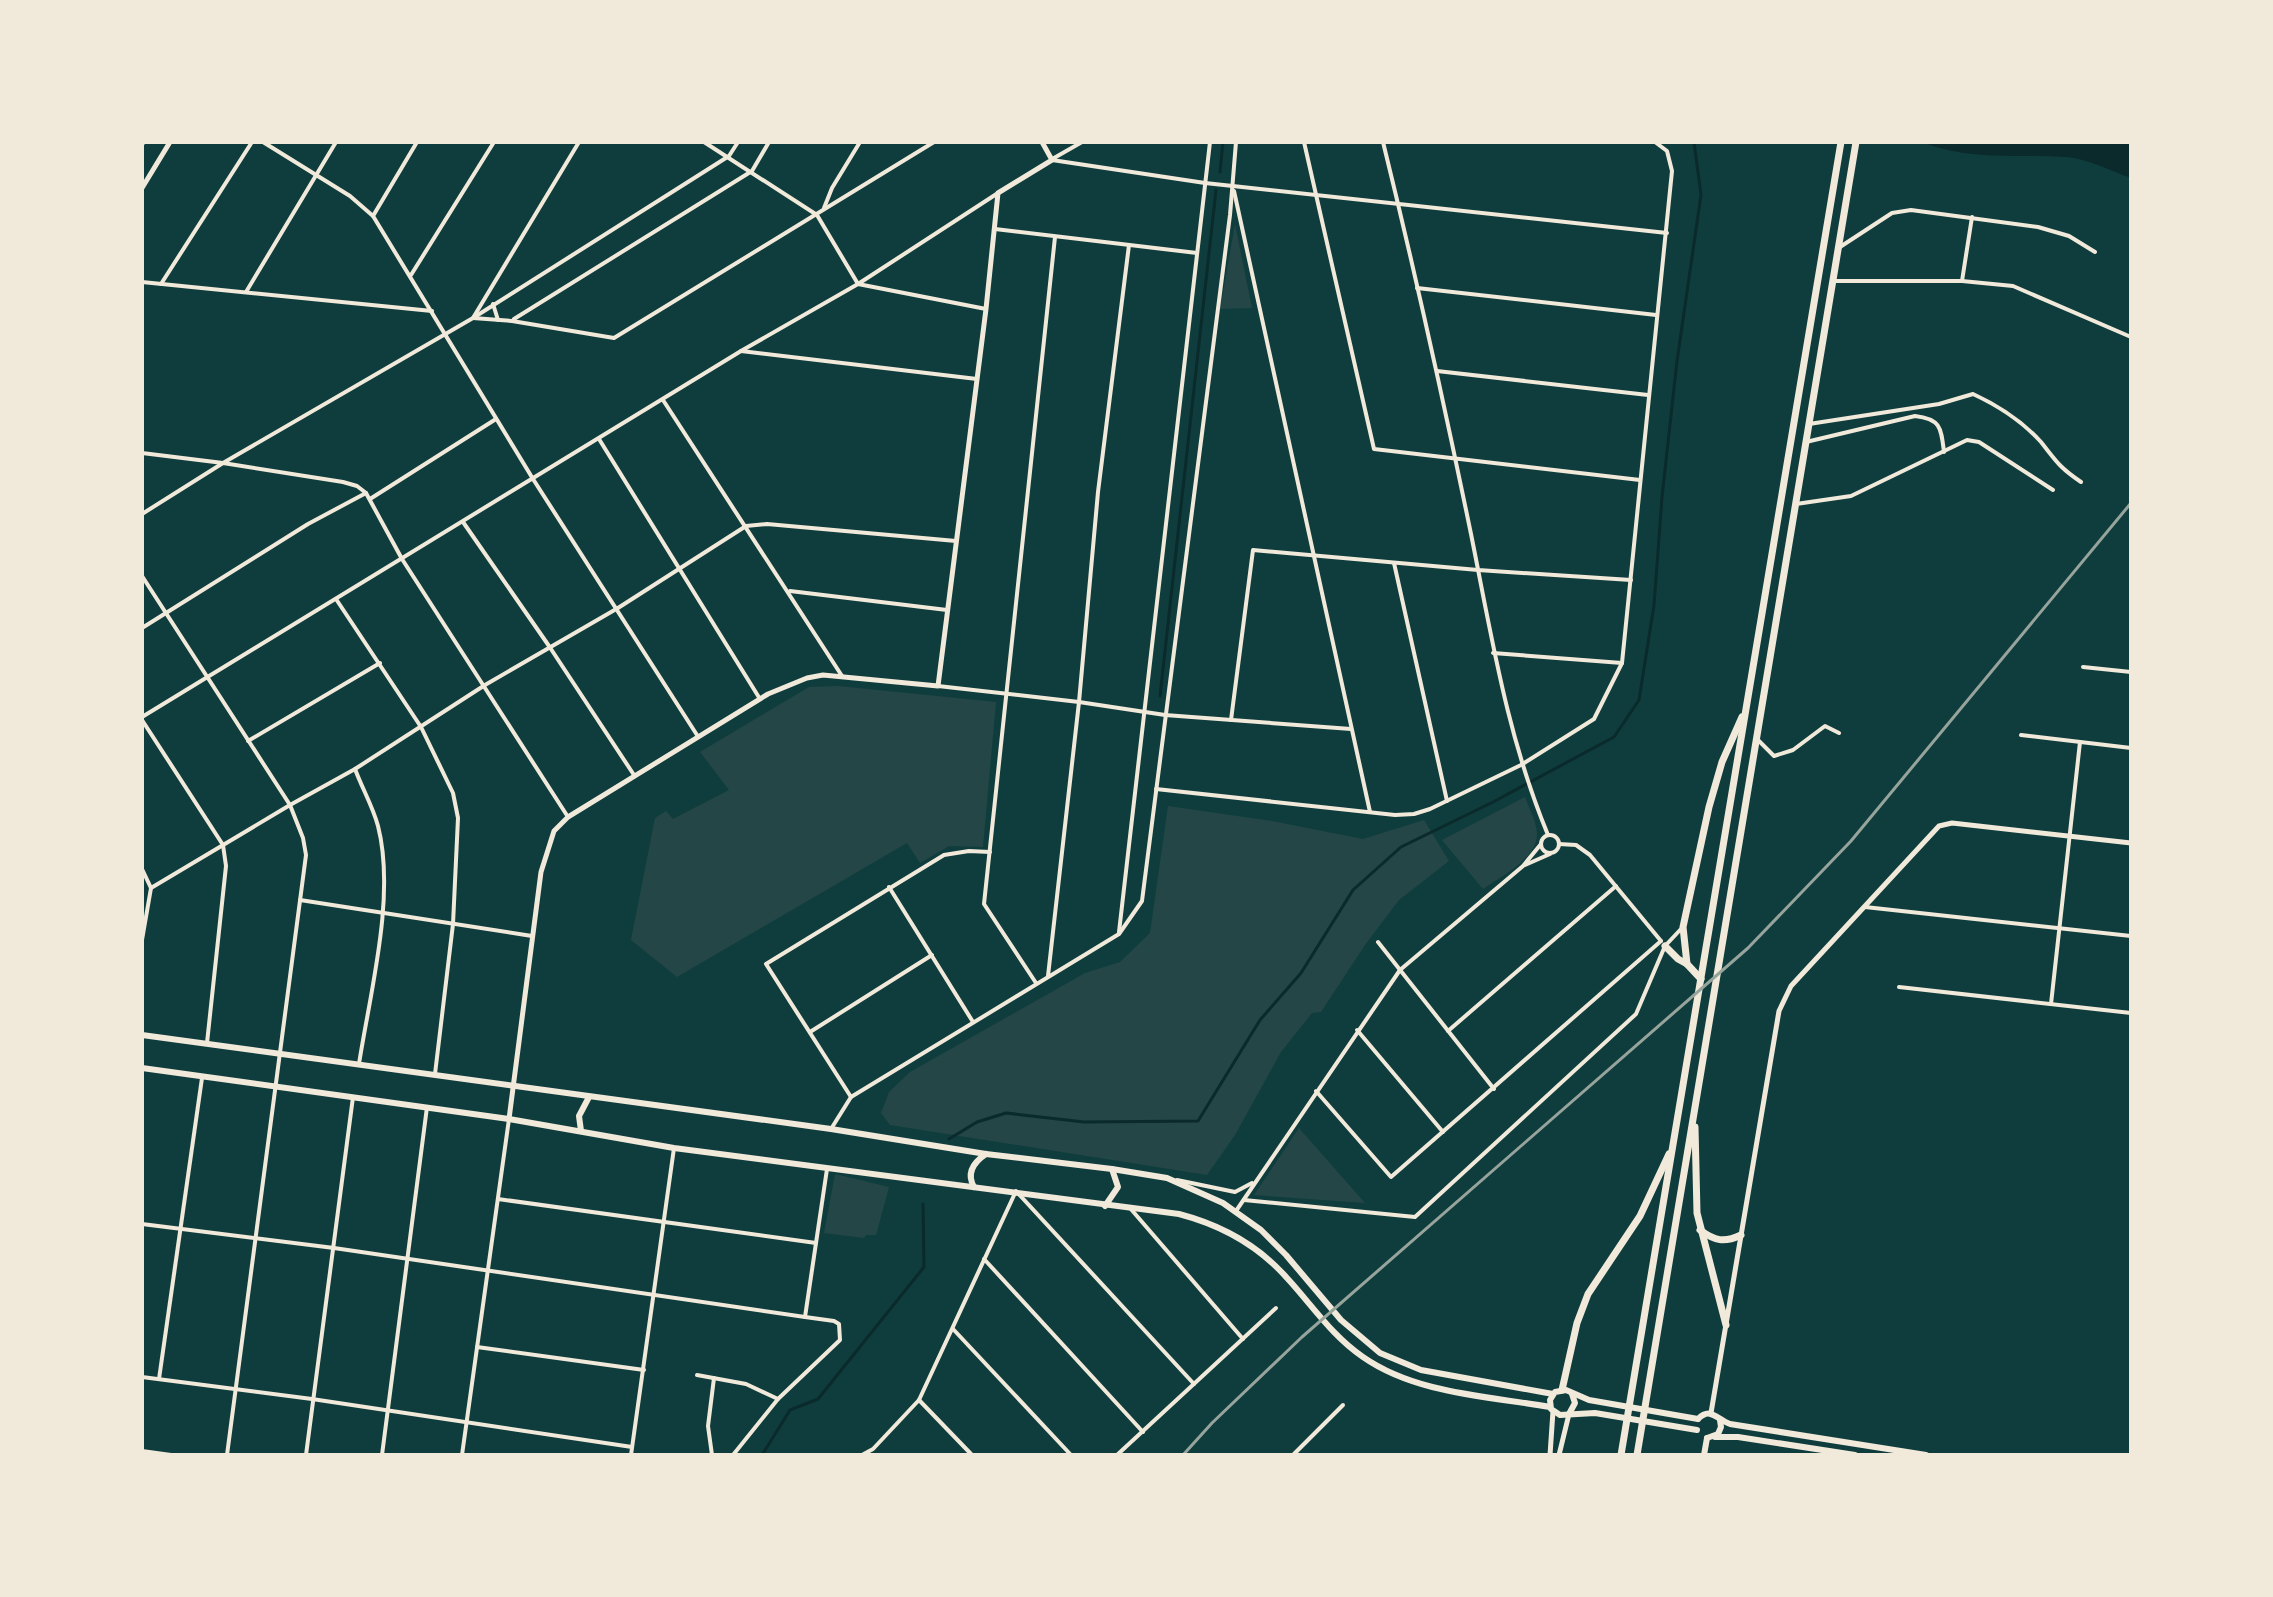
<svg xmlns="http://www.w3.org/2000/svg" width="2273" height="1597" viewBox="0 0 2273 1597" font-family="Jost,sans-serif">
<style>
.green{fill:#244646}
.water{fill:#0a2a2b}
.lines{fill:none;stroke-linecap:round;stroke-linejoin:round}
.stream{stroke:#0a2a2b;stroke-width:3}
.minor{stroke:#f1e9da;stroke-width:4}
.tertiary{stroke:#f1e9da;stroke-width:5}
.secondary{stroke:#f1e9da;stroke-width:6}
.trunk{stroke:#f1e9da;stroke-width:7}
.rail{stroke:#97a49c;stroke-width:3}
</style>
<rect width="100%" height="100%" fill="#0f3d3e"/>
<g class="green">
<polygon points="1235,224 1252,308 1220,309"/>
<polygon points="838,686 996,702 983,847 949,846 920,863 907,843 677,977 631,940 655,818 666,811 673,819 729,790 700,752 809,687"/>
<path d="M1525 797C1529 808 1537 823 1537 834 1537 859 1500 877 1483 889L1442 840Z"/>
<polygon points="1168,806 1272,821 1363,839 1424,820 1449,861 1399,900 1365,945 1321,1012 1312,1013 1281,1052 1235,1135 1207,1175 890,1125 881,1113 889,1092 910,1072 1085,973 1120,962 1150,933"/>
<polygon points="1299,1128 1365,1203 1254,1195"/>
<polygon points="835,1174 889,1187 876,1235 866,1235 864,1238 824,1233"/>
</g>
<path class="water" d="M1922 142H2131V178C2111 171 2086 158 2065 157 2016 154 1969 161 1922 142Z"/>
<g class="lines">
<g class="stream">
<polyline points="1220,172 1223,142"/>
<polyline points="1160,696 1216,190"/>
<polyline points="949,1139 977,1122 1006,1113 1084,1122 1198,1121 1260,1020 1301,973 1353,890 1401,847 1493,802 1614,737 1639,700 1654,605 1662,497 1677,361 1701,195 1694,142"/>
<polyline points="762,1455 790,1410 818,1399 924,1267 923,1204"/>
</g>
<g class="minor">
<polyline points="263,142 350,196 373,216 533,479 697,735"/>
<polyline points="579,142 473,318 512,321 614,338 934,142"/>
<polyline points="704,142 817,215 858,284 986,309"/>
<polyline points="1304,142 1374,449 1640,480"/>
<path d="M1383 142C1415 272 1444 403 1471 534 1492 638 1507 736 1548 835"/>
<polyline points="1054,158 1082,142"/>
<polyline points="1052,160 1205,183 1667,233"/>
<polyline points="1234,191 1370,812"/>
<polyline points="824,208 832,188 860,142"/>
<polyline points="373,216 417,142"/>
<polyline points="995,229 1197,253"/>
<polyline points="1840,247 1892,213 1911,210 2038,227 2069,236 2095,252"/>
<polyline points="411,275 494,142"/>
<polyline points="1833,281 1962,281 2013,286 2131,337"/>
<polyline points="1962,281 1972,217"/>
<polyline points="142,282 432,311"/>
<polyline points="161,284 252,142"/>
<polyline points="1417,288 1656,315"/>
<polyline points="246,292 336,142"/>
<polyline points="493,304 498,320"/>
<polyline points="514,319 752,171 769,142"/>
<polyline points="741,351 977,379"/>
<polyline points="1437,371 1648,395"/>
<polyline points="663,400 842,676"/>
<path d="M1809 424 1939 404 1973 394C1999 406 2022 421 2041 442 2057 462 2059 467 2081 482"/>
<polyline points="599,439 760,699"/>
<path d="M1806 442 1915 416C1941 419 1941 428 1944 452"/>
<polyline points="142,453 223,463 343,482 357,486 366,493 402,559 568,817"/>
<polyline points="370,499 496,419"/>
<polyline points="1796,504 1851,496 1967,440 1979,442 2053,490"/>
<polyline points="142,514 223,463 473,318 729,156 738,142"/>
<polyline points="463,522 549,646 634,775"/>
<polyline points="1394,563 1447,801"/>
<polyline points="142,576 290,805 303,838 306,855 227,1455"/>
<polyline points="790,591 947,610"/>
<polyline points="336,599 421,727 453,793 458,818 453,924 435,1074"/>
<polyline points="142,628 308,524 366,493"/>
<polyline points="1493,653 1622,663"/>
<polyline points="2083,667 2131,672"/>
<polyline points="938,686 1079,702 1165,715 1351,729"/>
<polyline points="142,717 741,351 858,284 998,193"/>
<polyline points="142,720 223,845 226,866 207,1043"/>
<polyline points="1231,720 1253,550 1478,570 1631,580"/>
<polyline points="2021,735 2131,748"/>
<polyline points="1758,740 1774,756 1793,750 1825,726 1839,733"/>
<polyline points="248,741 380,663"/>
<path d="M355 769C362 788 373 807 378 826 396 896 370 993 359 1064"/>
<polyline points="1156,789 1395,815 1414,814 1430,809 1521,765 1594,719 1622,663 1672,171 1667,151 1655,142"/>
<circle cx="1550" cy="844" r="9"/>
<polyline points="1559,844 1576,845 1590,855 1661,941"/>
<polyline points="1525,865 1550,854"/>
<polyline points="142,869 151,888 142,940"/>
<polyline points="889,887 973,1022"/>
<polyline points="151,888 290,805 355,769 485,685 618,608 746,526 767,524 956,541"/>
<polyline points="300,900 532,936"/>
<polyline points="1865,907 2131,936"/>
<polyline points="1119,932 1210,142"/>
<polyline points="1378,942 1494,1089"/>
<polyline points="1048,976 1079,702 1098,492 1129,245"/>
<polyline points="1036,983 984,904 1055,237"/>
<polyline points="1899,987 2131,1013"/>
<polyline points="2051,1004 2080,742"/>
<polyline points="1357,1030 1443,1132"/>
<polyline points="1448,1031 1616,886"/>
<polyline points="810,1032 932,955"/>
<polyline points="1316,1091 1391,1177 1661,941"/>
<polyline points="851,1097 766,964 944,855 969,851 990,852"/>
<polyline points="831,1129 851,1097 1119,934 1142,901 1230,215 1236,142"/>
<polyline points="1177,1180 1235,1192 1252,1183"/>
<polyline points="498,1199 816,1243"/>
<polyline points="1244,1200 1415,1217 1636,1014 1665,946 1681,929"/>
<polyline points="1130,1208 1243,1339"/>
<polyline points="1236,1211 1400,970 1523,866 1541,844"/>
<polyline points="142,1224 334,1248 805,1317 834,1321 839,1324 840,1340 778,1399 733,1455"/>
<polyline points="984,1259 1143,1432"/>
<polyline points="805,1317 827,1169"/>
<polyline points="953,1329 1071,1455"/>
<polyline points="477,1347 644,1370"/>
<polyline points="697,1375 746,1384 778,1399"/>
<polyline points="142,1377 312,1399 632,1447"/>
<polyline points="159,1379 202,1078"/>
<polyline points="919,1400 972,1455"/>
<polyline points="142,1451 171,1455"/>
<polyline points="306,1455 353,1097"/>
<polyline points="382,1455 427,1107"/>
<polyline points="462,1455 509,1119"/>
<polyline points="631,1455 674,1148"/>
<polyline points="712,1455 708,1426 714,1378"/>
<polyline points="862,1455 873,1449 919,1400 1016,1191 1194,1384"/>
<polyline points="1117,1455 1276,1308"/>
<polyline points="1293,1455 1343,1405"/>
</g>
<g class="tertiary">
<polyline points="142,144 143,142"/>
<polyline points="142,188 170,142"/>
<polyline points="509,1119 541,872 554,831 568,817 768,694 807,678 823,675 938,686 986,309 998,193 1052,160 1042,142"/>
<polyline points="1711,1413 1779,1011 1791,986 1939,826 1952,823 2131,843"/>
<polyline points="1550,1455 1553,1411"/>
<polyline points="1559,1455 1569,1414"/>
</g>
<g class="secondary">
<polyline points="142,1035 831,1129 986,1154 1112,1169 1167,1178 1223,1203 1261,1230 1286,1255 1341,1320 1380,1353 1421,1370 1553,1394"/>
<path d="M142 1068 509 1119 674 1148 1179 1214C1221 1225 1258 1245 1287 1278 1312 1305 1332 1336 1363 1357 1416 1394 1488 1396 1550 1407"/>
<polyline points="581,1131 579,1116 589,1097"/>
<path d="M974 1187C966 1173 974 1162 986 1154"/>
<polyline points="1105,1206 1118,1187 1112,1169"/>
<polyline points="1569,1414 1575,1403 1572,1394"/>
<path d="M1698 1419C1711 1406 1717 1420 1730 1424L1926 1455"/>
<polyline points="1697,1430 1595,1413 1560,1415 1551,1409 1550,1400 1555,1392 1566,1390 1589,1400 1698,1419"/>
<polyline points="1715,1437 1738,1437 1855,1455"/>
<polyline points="1707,1438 1718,1434 1721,1427 1720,1420"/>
<polyline points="1704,1455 1707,1438"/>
</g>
<g class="trunk">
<polyline points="1665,946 1678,959 1687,964"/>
<polyline points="1701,979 1687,964 1683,927 1709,807 1722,762 1742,717"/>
<polyline points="1695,1127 1697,1213 1726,1325"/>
<path d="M1700 1230C1715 1241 1724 1243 1741 1235"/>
<polyline points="1562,1390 1577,1323 1588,1294 1640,1216 1669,1154"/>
<polyline points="1621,1455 1841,142"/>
<polyline points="1637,1455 1856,142"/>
</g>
<polyline class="rail" points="1183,1455 1212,1423 1302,1337 1748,948 1851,841 2131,503"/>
</g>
<rect width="2273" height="1597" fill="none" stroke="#f1e9da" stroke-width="288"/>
</svg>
